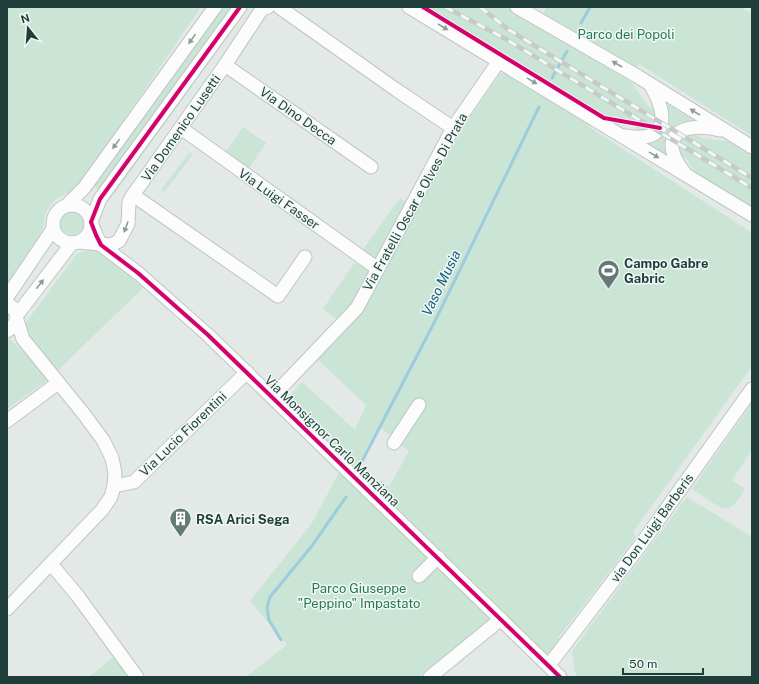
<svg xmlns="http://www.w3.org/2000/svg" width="759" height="684" viewBox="0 0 759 684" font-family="'Public Sans',sans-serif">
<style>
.green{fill:#cae4d5}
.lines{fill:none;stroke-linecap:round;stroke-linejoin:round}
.stream{stroke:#9eccdc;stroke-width:3}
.minor-casing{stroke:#bfc6c4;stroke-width:15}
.minor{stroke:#fbfcfb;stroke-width:13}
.rail-casing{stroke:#c6cbca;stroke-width:4.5}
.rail{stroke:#f0f8f5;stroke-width:3;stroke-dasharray:9;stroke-linecap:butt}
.cycleway-casing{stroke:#f0f8f5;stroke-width:6}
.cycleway{stroke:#d6006c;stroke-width:4}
.oneway{fill:#8d9d9a}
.labels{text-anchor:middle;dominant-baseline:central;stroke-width:3;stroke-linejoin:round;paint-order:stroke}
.park-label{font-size:13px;fill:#257950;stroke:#f0f8f5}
.street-label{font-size:13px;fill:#1f3e39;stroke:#f0f8f5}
.poi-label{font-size:13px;font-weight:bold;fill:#1f3e39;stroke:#f0f8f5;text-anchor:start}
.water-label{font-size:14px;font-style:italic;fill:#13607f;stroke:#f0f8f5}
</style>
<rect width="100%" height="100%" fill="#e2e9e7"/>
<g class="green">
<polygon points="7,7 201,7 81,182 72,192 57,198 50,205 45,215 43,228 36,243 7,285"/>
<polygon points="220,7 234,7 101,191 93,184"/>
<polygon points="243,7 249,7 111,198 107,195"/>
<polygon points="423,7 508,7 587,54 632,83 647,105 655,110 656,127 643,132 631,125 605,122 562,91"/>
<polygon points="547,7 740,7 752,14 752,136 639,64 635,70 542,15"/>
<polygon points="509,72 591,123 589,127 752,233 752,366 633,532 636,537 558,638 561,641 550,654 545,653 378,494 378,485 381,480 389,487 409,451 379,426 355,469 285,401 302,382 355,430 366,405 317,359 364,308 457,137 500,74"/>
<path d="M667 104 694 121H685L677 123 669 133 664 144 668 160 642 144C666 142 675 126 667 104Z"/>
<polygon points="243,127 266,143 249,168 226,152"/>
<polygon points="693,133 702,138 727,141 752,156 752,212 700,181 687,159 679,153 679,138"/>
<polygon points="190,152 193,154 164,192 161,190"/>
<polygon points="400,198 409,205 378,260 362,251"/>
<circle cx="72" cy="223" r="12"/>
<polygon points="94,250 104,254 146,285 57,371 27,334 25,324 77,254 84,251"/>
<polygon points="354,263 370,270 353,304 337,319 323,309"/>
<polygon points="7,338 11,340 49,377 48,380 7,409"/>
<path d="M752 403V450L732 480 745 489C739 498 733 511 721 508L692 489Z"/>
<polygon points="343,465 491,609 488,622 419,677 246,677 287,645 250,601 312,523"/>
<polygon points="687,497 752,537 752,677 578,677 575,673 572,651"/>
<polygon points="115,656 131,677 89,677"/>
</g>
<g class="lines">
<g class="stream">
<polyline points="581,23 590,7"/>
<polyline points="552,78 567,51"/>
<polyline points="359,467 434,323 539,107"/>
<polyline points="281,640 269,620 267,608 270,597 311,547 346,497"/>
</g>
<defs>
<g id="minor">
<polyline points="240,7 100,199 91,222 96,235 101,245 138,273 208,335 560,677"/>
<polyline points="279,7 398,91 453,128"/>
<polyline points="409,7 752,215"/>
<polyline points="517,7 637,76 752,147"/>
<polyline points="225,65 371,167"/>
<polyline points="181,128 378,269"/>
<path d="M626 136C671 144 667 113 650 84"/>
<path d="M684 172C655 135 683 121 720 130"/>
<polyline points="133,195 278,296 305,257"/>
<circle cx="72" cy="224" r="19"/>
<polyline points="67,205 84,188 215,7"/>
<polyline points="78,242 111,245 119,241 128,224 129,202 133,195 225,65 262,9 268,7"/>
<polyline points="7,297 53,229"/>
<path d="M7 304C20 310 19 324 7 331"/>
<polyline points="17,315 72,243"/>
<polyline points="272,397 357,308 453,128 499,61"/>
<polyline points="7,421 58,383"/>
<polyline points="394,443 419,405"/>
<polyline points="114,486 134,482 247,372"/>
<polyline points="51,564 77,595 137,677"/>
<polyline points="419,576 438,557"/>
<polyline points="7,609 102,510 111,497 114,486 115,473 112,458 103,440 83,413 23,339 17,320"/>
<polyline points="549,665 642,543 752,389"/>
<polyline points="430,677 501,619"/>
</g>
</defs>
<use href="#minor" class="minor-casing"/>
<use href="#minor" class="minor"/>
<defs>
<g id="rail">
<polyline points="445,7 504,38 752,188"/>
<polyline points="480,7 509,30 752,178"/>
</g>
</defs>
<use href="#rail" class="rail-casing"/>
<use href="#rail" class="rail"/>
<defs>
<g id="cycleway">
<polyline points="240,7 100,199 91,222 96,235 101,245 138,273 208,335 560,677"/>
<polyline points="423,7 604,118 660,128"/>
</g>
</defs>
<use href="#cycleway" class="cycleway-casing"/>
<use href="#cycleway" class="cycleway"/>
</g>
<defs><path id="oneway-solid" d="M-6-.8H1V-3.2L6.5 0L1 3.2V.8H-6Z"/></defs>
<g class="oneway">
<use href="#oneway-solid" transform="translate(443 27) rotate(31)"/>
<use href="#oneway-solid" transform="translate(192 39) rotate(126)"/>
<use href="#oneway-solid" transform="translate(617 64) rotate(-150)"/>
<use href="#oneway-solid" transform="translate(532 81) rotate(31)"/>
<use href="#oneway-solid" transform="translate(695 112) rotate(-148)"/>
<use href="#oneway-solid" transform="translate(116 144) rotate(126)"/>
<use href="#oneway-solid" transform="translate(654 155) rotate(31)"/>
<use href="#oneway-solid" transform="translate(126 227) rotate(110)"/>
<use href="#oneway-solid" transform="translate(40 284) rotate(-52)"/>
</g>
<defs>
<symbol id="stadium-pin" viewBox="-11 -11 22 30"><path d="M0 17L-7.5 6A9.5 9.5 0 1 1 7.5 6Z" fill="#637a76" stroke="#f0f8f5"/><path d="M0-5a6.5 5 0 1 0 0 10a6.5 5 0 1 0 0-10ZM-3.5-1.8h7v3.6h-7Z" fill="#fff"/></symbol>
<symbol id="building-pin" viewBox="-11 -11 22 30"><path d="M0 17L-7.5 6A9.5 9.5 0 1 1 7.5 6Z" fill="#637a76" stroke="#f0f8f5"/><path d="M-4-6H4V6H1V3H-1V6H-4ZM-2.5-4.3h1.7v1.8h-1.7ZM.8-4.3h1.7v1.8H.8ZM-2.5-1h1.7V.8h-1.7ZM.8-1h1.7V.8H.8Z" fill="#fff"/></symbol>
</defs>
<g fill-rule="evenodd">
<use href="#stadium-pin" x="596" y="258" width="25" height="34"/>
<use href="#building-pin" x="168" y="506" width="25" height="34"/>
</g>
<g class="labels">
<g class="park-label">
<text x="626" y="34">Parco dei Popoli</text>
<text x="359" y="588">Parco Giuseppe<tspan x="359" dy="15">"Peppino" Impastato</tspan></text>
</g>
<g class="street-label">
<text transform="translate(298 116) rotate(35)">Via Dino Decca</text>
<text transform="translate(181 128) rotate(-55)">Via Domenico Lusetti</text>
<text transform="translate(279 199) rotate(35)">Via Luigi Fasser</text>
<text transform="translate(415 202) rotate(-61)">Via Fratelli Oscar e Olves Di Prata</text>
<text transform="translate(183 434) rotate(-44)">Via Lucio Fiorentini</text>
<text transform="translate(332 441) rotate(44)">Via Monsignor Carlo Manziana</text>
<text transform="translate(652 528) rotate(-54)">via Don Luigi Barberis</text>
</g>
<g class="poi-label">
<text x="624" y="263">Campo Gabre<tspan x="624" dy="15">Gabric</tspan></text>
<text x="196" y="519">RSA Arici Sega</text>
</g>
<g class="water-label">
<text transform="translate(441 283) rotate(-64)">Vaso Musia</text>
</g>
</g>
<rect width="759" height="684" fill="none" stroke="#1f3e39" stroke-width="16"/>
<g transform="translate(28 28) rotate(343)" stroke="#f0f8f5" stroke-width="3" paint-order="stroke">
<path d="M0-3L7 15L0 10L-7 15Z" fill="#1f3e39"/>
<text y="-6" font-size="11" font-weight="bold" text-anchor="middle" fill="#1f3e39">N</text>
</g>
<path d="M623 668v6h80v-6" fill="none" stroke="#1f3e39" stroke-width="2"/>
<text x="629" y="668" font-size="12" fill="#1f3e39" stroke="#f0f8f5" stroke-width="3" paint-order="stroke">50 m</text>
</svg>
